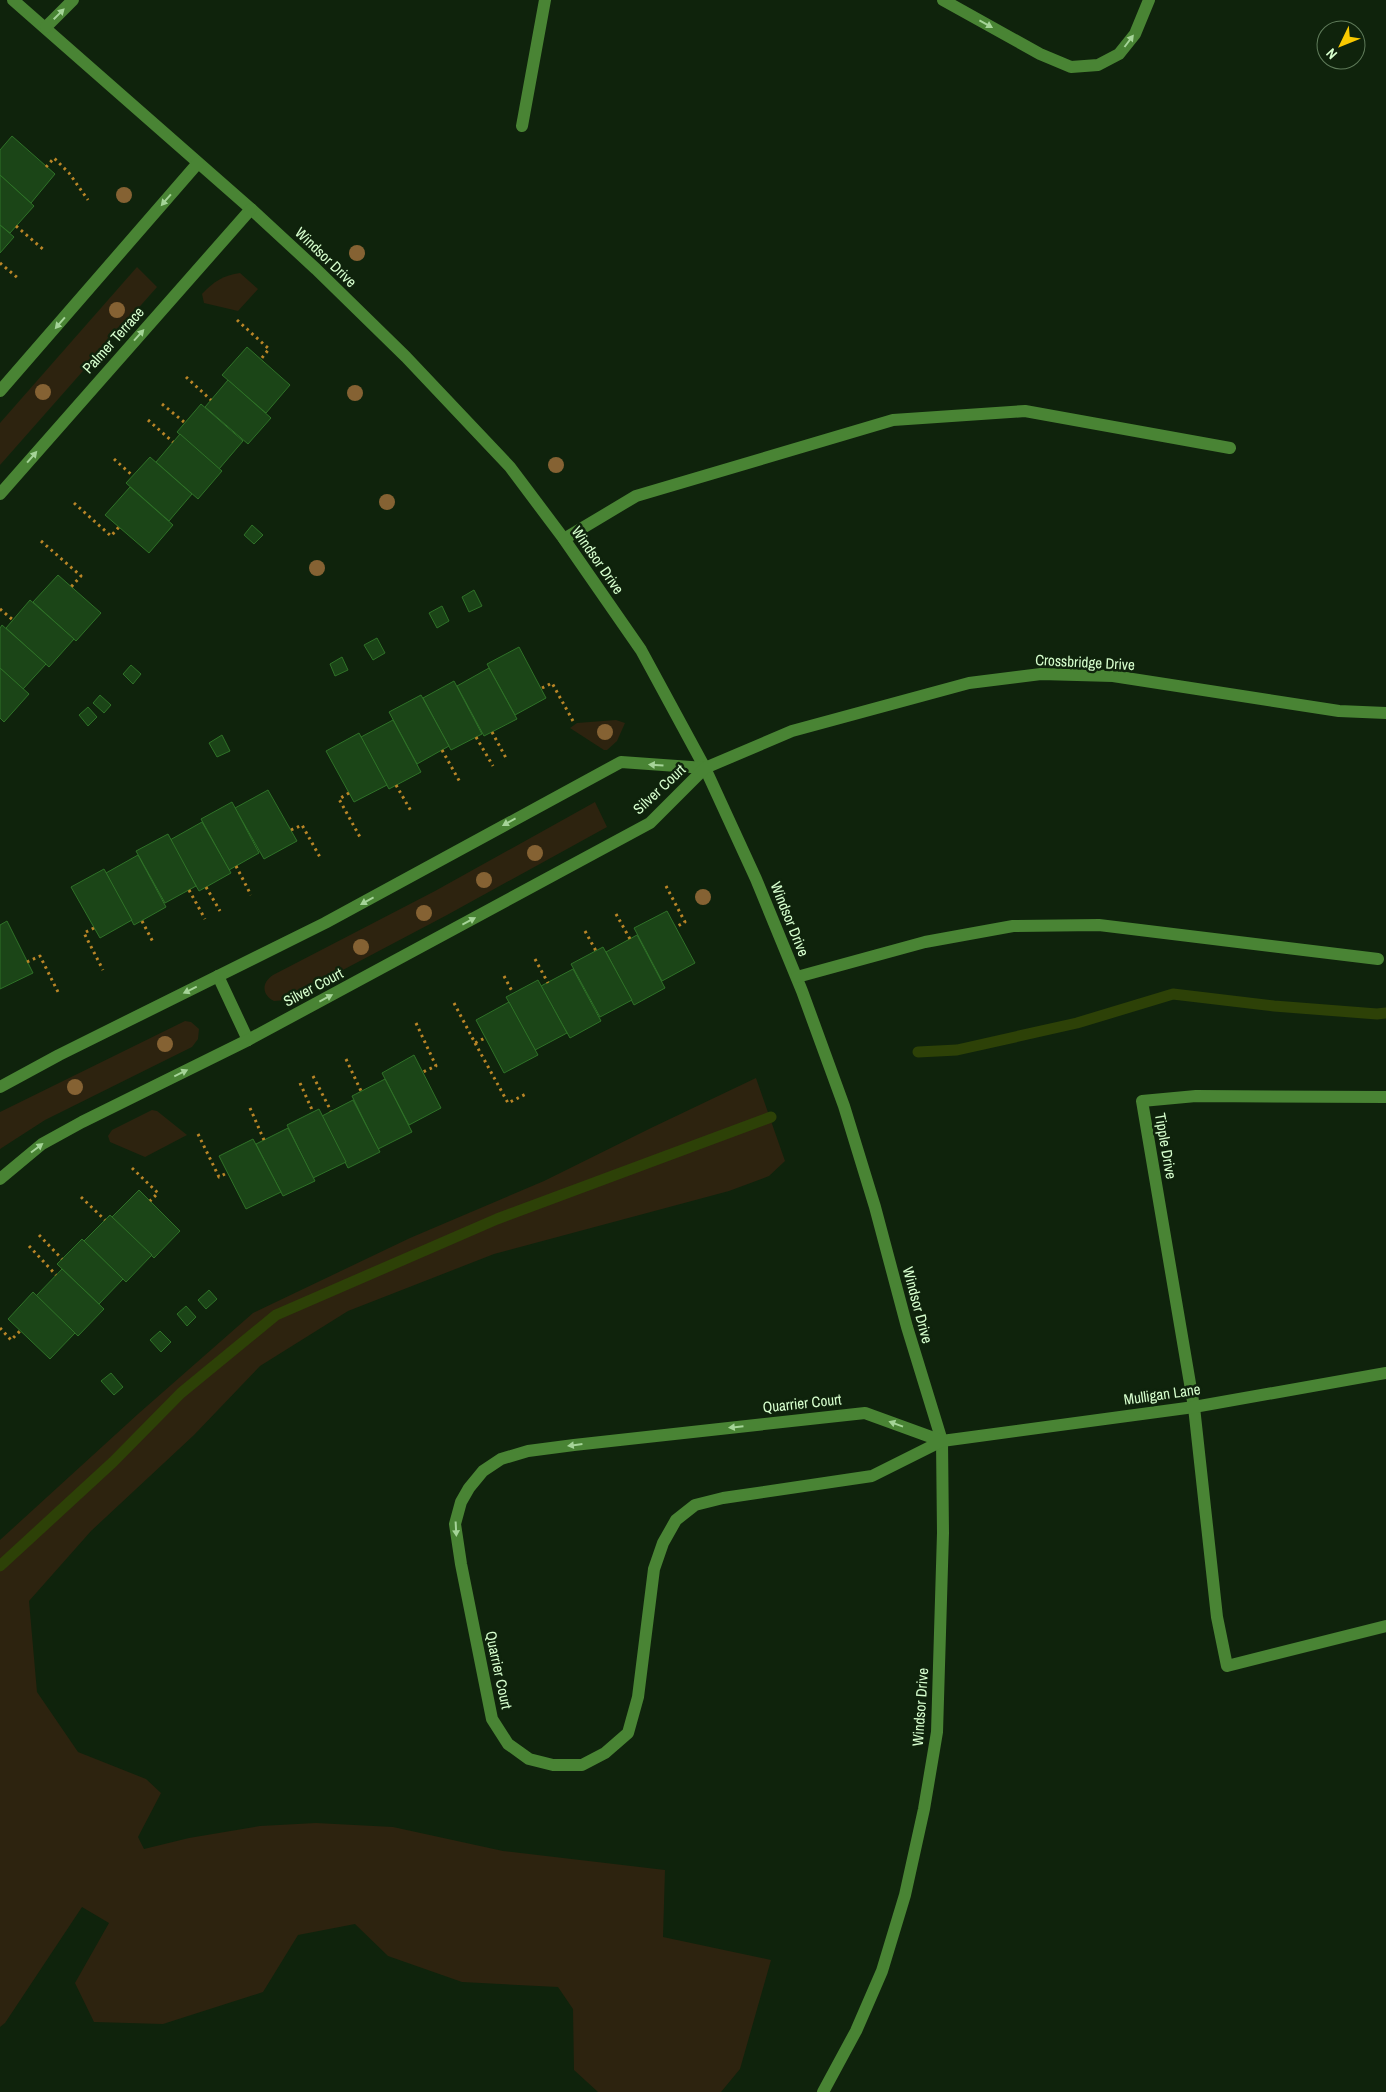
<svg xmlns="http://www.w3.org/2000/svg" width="1386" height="2092" viewBox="0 0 1386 2092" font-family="'Archivo Narrow',sans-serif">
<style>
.green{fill:#2d230f}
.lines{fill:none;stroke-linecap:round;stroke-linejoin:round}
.stream{stroke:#2d4107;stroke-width:11}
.building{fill:#1b4517;stroke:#2f7228}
.path{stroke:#ba8627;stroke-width:3;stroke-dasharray:2.5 4;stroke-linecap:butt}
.minor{stroke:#498434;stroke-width:12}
.tree{fill:#856233}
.oneway{fill:#a5d498}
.labels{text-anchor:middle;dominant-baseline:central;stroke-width:5;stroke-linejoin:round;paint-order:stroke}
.street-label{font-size:15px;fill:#d7ffce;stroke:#0f230c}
</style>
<rect width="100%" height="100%" fill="#0f230c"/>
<g class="green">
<polygon points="137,267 157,287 0,465 0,423"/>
<path d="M240 273 258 289 238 311 204 303 202 294C213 282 224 275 240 273Z"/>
<polygon points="616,720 625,723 617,741 607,750 604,750 570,728 577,723"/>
<path d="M595 802 607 827 447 915 286 1000 274 1001C262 995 261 983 273 975L435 891Z"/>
<polygon points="185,1021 191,1022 199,1029 198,1039 192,1047 45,1120 0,1149 0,1112"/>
<polygon points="756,1078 785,1161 769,1176 729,1191 494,1254 348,1311 260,1366 194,1435 91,1531 29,1601 37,1692 78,1752 146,1779 161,1793 138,1837 144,1849 189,1838 260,1826 316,1823 393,1827 503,1851 665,1870 663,1937 771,1960 740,2069 721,2092 598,2092 574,2070 573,2009 558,1987 462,1982 388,1956 355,1924 298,1935 263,1992 163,2024 94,2022 75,1983 109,1923 82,1907 5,2023 0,2027 0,1540 138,1414 253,1313 410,1238 544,1181 651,1128"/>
<polygon points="152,1110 157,1111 187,1135 145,1157 110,1142 108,1136 112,1130"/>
</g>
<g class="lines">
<g class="stream">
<polyline points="918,1052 957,1050 1077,1023 1173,994 1274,1006 1377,1014 1386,1013"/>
<polyline points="0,1566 113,1462 181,1393 276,1315 497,1219 771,1117"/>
</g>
</g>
<g class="building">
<polygon points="12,136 55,174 31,203 0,175 0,150"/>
<polygon points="0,175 34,206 10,233 0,225"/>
<polygon points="0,225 14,237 0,253"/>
<polygon points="247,347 290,385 266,413 222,375"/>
<polygon points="228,380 271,418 248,444 205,407"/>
<polygon points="201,404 243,441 219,469 177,432"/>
<polygon points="180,434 222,471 198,499 156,462"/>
<polygon points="150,457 192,494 169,521 126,483"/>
<polygon points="130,487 173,525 149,553 105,515"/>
<polygon points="252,525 263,535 254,544 244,535"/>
<polygon points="58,575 101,613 76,641 33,602"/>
<polygon points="474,590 482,606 469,612 462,597"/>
<polygon points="30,600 74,639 49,667 6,628"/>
<polygon points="442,606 449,621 437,628 429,613"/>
<polygon points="2,625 46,664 23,689 0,668 0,628"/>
<polygon points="377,638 385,653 373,660 364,645"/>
<polygon points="519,647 546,698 515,715 487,664"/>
<polygon points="342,657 348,670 335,676 330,664"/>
<polygon points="131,665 141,674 133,684 123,674"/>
<polygon points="0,668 29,694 4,722 0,718"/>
<polygon points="489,668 517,719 484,736 457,686"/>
<polygon points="454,681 482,734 451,750 423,698"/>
<polygon points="100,695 111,705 104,713 93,703"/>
<polygon points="421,695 449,746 417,764 389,712"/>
<polygon points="88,707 97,717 88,726 79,715"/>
<polygon points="393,720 421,772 389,789 361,737"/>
<polygon points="359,733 387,785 354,802 326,751"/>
<polygon points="222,735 230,751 217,757 209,743"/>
<polygon points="268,790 297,841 264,859 235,808"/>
<polygon points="232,802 259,853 229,870 201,819"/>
<polygon points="202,822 231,873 199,891 170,840"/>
<polygon points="168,834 196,886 165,903 136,851"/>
<polygon points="138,855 166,907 134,925 106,873"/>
<polygon points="104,869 132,920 100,938 71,887"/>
<polygon points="667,911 695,963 662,981 634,928"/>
<polygon points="7,921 33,973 0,989 0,925"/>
<polygon points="637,935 665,988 634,1005 606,952"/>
<polygon points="603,947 632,1000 600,1017 571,964"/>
<polygon points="573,969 601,1021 570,1038 541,986"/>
<polygon points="538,980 567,1033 535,1050 506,997"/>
<polygon points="509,1002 538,1055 504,1073 476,1020"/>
<polygon points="414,1055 441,1108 409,1125 382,1073"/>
<polygon points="385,1079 412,1132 378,1149 352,1096"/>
<polygon points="353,1100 380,1152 348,1168 322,1116"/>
<polygon points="319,1109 346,1162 313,1178 287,1125"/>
<polygon points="288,1128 315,1181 283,1196 256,1144"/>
<polygon points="253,1139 281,1192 246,1209 219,1156"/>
<polygon points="139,1190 180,1231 154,1258 112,1217"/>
<polygon points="110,1215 152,1255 126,1282 84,1241"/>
<polygon points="82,1239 123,1279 99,1304 57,1264"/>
<polygon points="62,1269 104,1309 78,1336 36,1296"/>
<polygon points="209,1290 217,1299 206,1309 198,1300"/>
<polygon points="33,1292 75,1333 50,1359 8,1319"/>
<polygon points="186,1306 196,1317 187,1326 177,1314"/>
<polygon points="160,1331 171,1342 161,1352 150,1340"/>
<polygon points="111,1373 123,1387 114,1395 101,1381"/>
</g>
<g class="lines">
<g class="path">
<polyline points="46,167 54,158 69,173 88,200"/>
<polyline points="16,226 44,250"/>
<polyline points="0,263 19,279"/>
<polyline points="237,320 269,349 261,359"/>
<polyline points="186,377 211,400"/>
<polyline points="162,404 184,422"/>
<polyline points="148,420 173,442"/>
<polyline points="114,459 133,476"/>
<polyline points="74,503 111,536 119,527"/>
<polyline points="41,541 81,576 71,587"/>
<polyline points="0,609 13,620"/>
<polyline points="542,688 552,683 573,721"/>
<polyline points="492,732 506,758"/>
<polyline points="476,737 493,766"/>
<polyline points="442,750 461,784"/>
<polyline points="396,785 411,811"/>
<polyline points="349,793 339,799 361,839"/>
<polyline points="291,830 302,825 321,859"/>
<polyline points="236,866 251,895"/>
<polyline points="666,886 685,922 676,927"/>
<polyline points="206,887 220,911"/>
<polyline points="189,890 205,919"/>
<polyline points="616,914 630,939"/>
<polyline points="142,921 154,944"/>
<polyline points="94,928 84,933 103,970"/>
<polyline points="585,931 596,951"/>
<polyline points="535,959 548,983"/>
<polyline points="27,962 40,956 58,992"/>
<polyline points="504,976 513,993"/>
<polyline points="454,1003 475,1043 485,1038"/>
<polyline points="416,1023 436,1066 423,1072"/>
<polyline points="475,1043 508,1103 528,1093"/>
<polyline points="346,1059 361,1091"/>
<polyline points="313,1076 331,1111"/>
<polyline points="300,1083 313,1112"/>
<polyline points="250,1108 264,1140"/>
<polyline points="198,1134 219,1177 227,1173"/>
<polyline points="132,1168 158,1193 150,1201"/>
<polyline points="81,1197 105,1220"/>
<polyline points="39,1235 62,1259"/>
<polyline points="29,1246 56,1275"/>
<polyline points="0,1328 11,1340 20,1331"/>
</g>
<g class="minor">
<polyline points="13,0 251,209 316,269 406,357 510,467 564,539 641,650 705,768 756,879 802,991 844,1106 875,1207 907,1327 942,1441 943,1533 937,1732 924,1809 905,1895 882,1971 856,2031 823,2092"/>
<polyline points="943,0 1040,54 1071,67 1098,65 1119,54 1135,34 1149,0"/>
<polyline points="46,27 73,0"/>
<polyline points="522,126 545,0"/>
<polyline points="0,391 198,163"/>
<polyline points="0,494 251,209"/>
<polyline points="564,539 636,496 893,420 1025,411 1230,448"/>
<polyline points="218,976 248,1040"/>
<polyline points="797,977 925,942 1013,926 1099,925 1378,959"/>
<polyline points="0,1087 59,1055 325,923 621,762 705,768"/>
<polyline points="1386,1097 1196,1096 1142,1101 1194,1407 1217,1617 1227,1666 1386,1626"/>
<polyline points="0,1179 42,1144 82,1122 248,1040 650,823 705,768 792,731 969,683 1041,674 1113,676 1339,711 1386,713"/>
<polyline points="942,1441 865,1413 574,1445 528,1451 501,1459 483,1471 469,1488 461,1502 455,1524 461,1564 492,1719 508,1744 529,1759 553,1765 582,1765 605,1753 628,1733 638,1697 654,1569 663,1543 676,1520 695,1505 723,1498 872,1476 942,1441 1194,1407 1386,1373"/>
</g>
</g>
<g class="tree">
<circle cx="124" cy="195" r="8"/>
<circle cx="357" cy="253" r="8"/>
<circle cx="117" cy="310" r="8"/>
<circle cx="43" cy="392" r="8"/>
<circle cx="355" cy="393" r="8"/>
<circle cx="556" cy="465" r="8"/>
<circle cx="387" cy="502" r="8"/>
<circle cx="317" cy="568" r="8"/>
<circle cx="605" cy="732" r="8"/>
<circle cx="535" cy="853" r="8"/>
<circle cx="484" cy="880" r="8"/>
<circle cx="703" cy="897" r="8"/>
<circle cx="424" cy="913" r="8"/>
<circle cx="361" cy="947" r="8"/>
<circle cx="165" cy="1044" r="8"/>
<circle cx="75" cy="1087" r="8"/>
</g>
<defs><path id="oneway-solid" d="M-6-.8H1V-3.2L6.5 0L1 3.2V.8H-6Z" transform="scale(1.25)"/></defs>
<g class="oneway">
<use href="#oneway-solid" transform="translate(59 14) rotate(-45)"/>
<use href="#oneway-solid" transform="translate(986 24) rotate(29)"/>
<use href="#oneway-solid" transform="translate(1129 41) rotate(-53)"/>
<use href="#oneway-solid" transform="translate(166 200) rotate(131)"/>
<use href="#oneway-solid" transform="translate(60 323) rotate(131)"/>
<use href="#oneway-solid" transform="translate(139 335) rotate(-48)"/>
<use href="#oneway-solid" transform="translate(32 457) rotate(-49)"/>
<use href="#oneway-solid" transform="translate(656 765) rotate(-176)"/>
<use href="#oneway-solid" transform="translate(509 822) rotate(151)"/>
<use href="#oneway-solid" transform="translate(367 901) rotate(151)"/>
<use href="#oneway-solid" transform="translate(469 921) rotate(-28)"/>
<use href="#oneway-solid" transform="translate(190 990) rotate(154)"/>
<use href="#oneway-solid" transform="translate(326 998) rotate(-28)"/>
<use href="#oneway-solid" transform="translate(181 1073) rotate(-26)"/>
<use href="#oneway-solid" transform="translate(37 1148) rotate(-37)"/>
<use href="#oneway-solid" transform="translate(896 1424) rotate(-160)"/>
<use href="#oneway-solid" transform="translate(736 1427) rotate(174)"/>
<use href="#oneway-solid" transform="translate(575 1445) rotate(173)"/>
<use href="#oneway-solid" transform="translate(456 1529) rotate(87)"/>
</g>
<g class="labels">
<g class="street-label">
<text transform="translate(326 257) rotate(44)">Windsor Drive</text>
<text transform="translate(113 340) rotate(-48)">Palmer Terrace</text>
<text transform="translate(598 560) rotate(55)">Windsor Drive</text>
<text transform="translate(1085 662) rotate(3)">Crossbridge Drive</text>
<text transform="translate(659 789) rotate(-43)">Silver Court</text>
<text transform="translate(790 919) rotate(68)">Windsor Drive</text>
<text transform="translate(313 987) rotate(-28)">Silver Court</text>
<text transform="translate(1166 1146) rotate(80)">Tipple Drive</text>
<text transform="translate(918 1305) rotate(75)">Windsor Drive</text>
<text transform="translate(1162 1394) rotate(-8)">Mulligan Lane</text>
<text transform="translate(802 1403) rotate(-6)">Quarrier Court</text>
<text transform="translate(499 1670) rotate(78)">Quarrier Court</text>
<text transform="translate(920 1707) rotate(-86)">Windsor Drive</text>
</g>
</g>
<g transform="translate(1341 45) rotate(227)"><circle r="24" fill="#0f230c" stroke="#5f7b5a"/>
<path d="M0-4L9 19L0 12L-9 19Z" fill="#f9c900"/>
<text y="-8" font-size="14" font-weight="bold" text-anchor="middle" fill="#d7ffce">N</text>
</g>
</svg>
